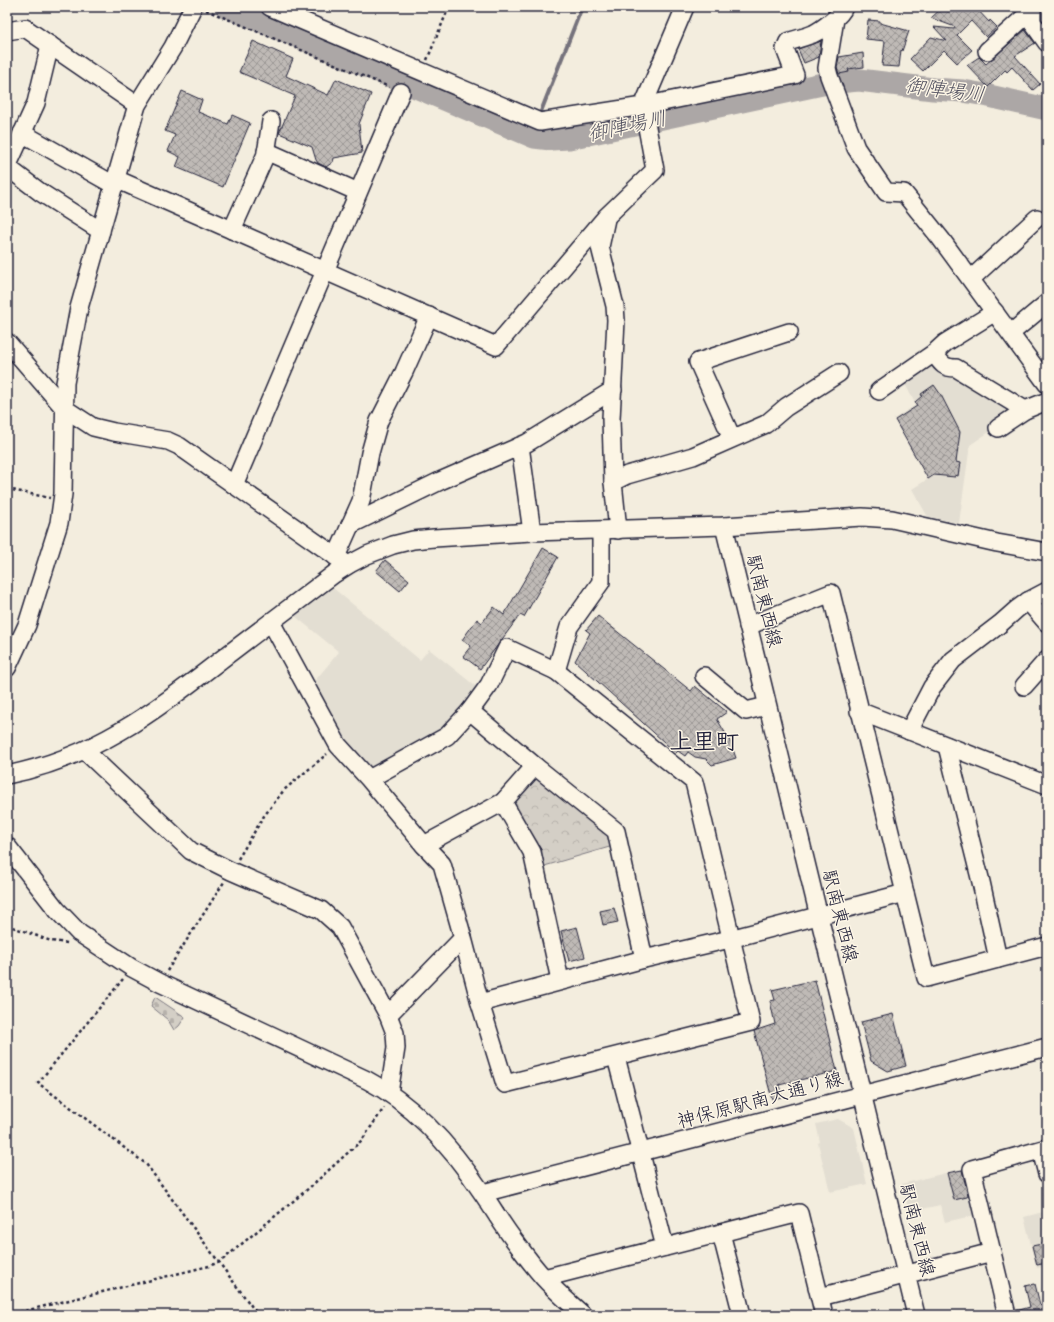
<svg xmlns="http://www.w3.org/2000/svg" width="1054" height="1322" viewBox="0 0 1054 1322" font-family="Caveat,'Klee One',sans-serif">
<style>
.built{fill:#e3ded2}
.cemetery{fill:url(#cemetery-stones);stroke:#7b7880}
.park{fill:url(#park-crowns);stroke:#7b7880}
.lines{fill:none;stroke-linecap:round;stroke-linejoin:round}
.stream{stroke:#75727b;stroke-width:4}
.river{stroke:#aca7a6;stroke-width:23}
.building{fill:url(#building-cross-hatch);stroke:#22223b}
.minor-casing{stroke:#22223b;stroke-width:20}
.path{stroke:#22223b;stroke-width:2.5;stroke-dasharray:3 3;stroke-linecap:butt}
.minor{stroke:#fcf5e5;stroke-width:17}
.labels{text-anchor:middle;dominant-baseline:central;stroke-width:3;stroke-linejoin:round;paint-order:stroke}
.street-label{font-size:19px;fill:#22223b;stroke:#fcf5e5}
.water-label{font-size:20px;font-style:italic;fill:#525160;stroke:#fcf5e5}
.district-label{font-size:23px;font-weight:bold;fill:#22223b;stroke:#fcf5e5}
</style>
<defs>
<pattern id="cemetery-stones" width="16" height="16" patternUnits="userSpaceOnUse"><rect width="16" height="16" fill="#d4cfc6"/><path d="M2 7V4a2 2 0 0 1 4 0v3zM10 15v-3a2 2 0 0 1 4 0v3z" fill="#b6b1ab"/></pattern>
<pattern id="park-crowns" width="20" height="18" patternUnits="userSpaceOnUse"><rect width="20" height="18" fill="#d4cfc6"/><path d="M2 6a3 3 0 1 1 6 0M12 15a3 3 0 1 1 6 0" fill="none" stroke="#b6b1ab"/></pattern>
<pattern id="building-cross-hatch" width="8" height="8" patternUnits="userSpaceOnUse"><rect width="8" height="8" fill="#bfbab6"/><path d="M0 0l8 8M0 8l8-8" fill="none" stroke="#9b9795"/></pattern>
</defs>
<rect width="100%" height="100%" fill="#f3edde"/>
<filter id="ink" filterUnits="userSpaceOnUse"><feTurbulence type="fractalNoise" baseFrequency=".025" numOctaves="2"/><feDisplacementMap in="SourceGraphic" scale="8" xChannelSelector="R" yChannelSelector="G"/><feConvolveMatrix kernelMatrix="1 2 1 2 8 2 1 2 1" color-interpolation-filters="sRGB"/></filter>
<g filter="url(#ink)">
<g class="built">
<polygon points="935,360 1020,411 970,445 959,523 928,517 912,489 928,479 894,419 916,405 905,384"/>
<polygon points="333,588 420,660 429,649 479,689 446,730 374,770 368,769 347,744 312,684 339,652 295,616"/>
<polygon points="838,1119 854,1128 867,1184 830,1192 818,1143 820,1142 816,1124"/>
<polygon points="965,1168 976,1215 945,1222 940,1205 909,1212 902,1184"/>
<polygon points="1047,1211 1047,1266 1037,1268 1024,1217"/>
</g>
<polygon class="cemetery" points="155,997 185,1017 179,1026 174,1030 168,1020 151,1006"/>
<polygon class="park" points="539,774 610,835 613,846 541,867 509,799"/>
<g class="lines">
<g class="stream">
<polyline points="540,114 582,7"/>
<polyline points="534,137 536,128"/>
</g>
<polyline class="river" points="227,7 534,137 551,139 569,138 827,83 859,80 933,89 963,91 980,94 1047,109"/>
</g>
<g class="building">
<polygon points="943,7 975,7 989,22 990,20 997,27 986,37 971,21 957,35 972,50 957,63 944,50 923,71 910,59 931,37 947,41 934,27 954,29 955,27 931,18"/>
<polygon points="868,20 880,21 880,23 909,31 902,51 901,50 899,67 882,66 885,41 866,39"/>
<polygon points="1025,30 1035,43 1015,56 1040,84 1033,90 1012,67 1007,72 1005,70 988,87 967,65 979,57 986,64"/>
<polygon points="253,41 293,59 286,76 328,95 336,79 371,94 359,124 362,153 334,158 333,162 326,167 318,163 316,160 312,147 279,133 295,96 239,72"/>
<polygon points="821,41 819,57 804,63 798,49"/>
<polygon points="863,53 864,67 848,69 849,72 839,74 837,68 839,57"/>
<polygon points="182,91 202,100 198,112 228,124 232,115 250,123 223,187 176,167 180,157 168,151 175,135 165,131"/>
<polygon points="934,385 941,395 960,432 956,462 960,463 958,476 955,475 955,477 934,475 928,479 895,420 917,406 915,402 922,396 921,394"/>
<polygon points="543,548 558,557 524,617 520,615 480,669 463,656 471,646 462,640 477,619 482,623 494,607 504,615"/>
<polygon points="385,560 409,580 400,591 376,571"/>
<polygon points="598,616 691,691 695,686 727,712 717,719 730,741 736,758 712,765 706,759 695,757 688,752 685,756 678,751 676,753 575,661 590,633 586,630"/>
<polygon points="614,908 618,922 603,925 600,911"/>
<polygon points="577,927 585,957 569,961 561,931"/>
<polygon points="815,980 837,1071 779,1085 782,1097 772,1099 754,1031 775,1024 770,1001 775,1000 772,990"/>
<polygon points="893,1014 906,1066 888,1071 871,1061 861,1022"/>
<polygon points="962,1170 968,1195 967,1197 954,1200 947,1173"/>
<polygon points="1047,1243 1047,1263 1037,1265 1032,1246"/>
<polygon points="1035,1284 1040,1305 1042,1304 1044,1315 1017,1315 1016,1311 1030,1307 1025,1286"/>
</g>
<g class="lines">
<defs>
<g id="minor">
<path d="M270 7 540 122 643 106 795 75 785 49 788 42C796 39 805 37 813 34 821 30 841 16 844 7"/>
<polyline points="1032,7 1032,22 1047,43"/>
<polyline points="835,19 827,68 829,76 856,148 886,192 904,193 941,239 1047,384"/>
<polyline points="7,31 25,28 137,105"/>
<polyline points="987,51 1032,10"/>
<polyline points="22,133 114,185"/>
<polyline points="266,151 358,192"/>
<polyline points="7,167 36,103 50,45"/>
<polyline points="7,167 40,192 101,231"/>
<polyline points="116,179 496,346 606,217 655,170 643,106 685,7"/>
<polyline points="606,219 600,247 615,306 616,320 611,419 613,482 618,530"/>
<polyline points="232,230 266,154 271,121"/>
<polyline points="971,279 1037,218"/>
<polyline points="1011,333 1047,303"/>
<polyline points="7,342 64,408 93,427 114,432 168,441 179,446 348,565"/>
<path d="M934 353C941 363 943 368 956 368L1025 410"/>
<polyline points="879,391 934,353 945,343 995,312"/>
<polyline points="998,428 1025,410 1047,401"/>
<polyline points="732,438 698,362 789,332"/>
<polyline points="520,446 532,532"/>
<polyline points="613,482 627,475 693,456 766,424 786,407 839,373"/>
<polyline points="234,485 401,92"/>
<polyline points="350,525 440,481 527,443 613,390"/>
<polyline points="724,526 916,1315"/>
<polyline points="336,557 361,501 370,453 379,421 404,372 429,316"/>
<polyline points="1028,601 1047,623"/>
<polyline points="271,622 338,745 369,779 424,845 442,864 463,938 480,1003 505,1084 751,1022 694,782 556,671 507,648 489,685 470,711 447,736 369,779"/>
<polyline points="748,626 831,593 926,978 1047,946"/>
<polyline points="7,668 27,625 59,523 63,494 65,383 79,308 104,220 137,105 173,47 193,7"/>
<polyline points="556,671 569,627 601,582 601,531"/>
<polyline points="704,676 746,711 767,706"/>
<polyline points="1024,686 1047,660"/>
<polyline points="470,711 535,766 616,831 644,959"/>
<polyline points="859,711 1047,785"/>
<polyline points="909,731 932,687 953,660 1000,624 1017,609 1028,601 1047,591"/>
<polyline points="947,746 981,882 998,959"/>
<polyline points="85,751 191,851 231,871 321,910 340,927 388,1015 395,1033 396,1048 389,1093"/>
<path d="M7 775C96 757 152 713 222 659 259 631 296 603 334 574L348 565 367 555 393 545 413 540 434 538 532 532 724 526 862 517 892 519 997 543 1047 552"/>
<polyline points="503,802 532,852 560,980"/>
<polyline points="424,845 503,802 535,766"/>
<path d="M7 846 57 910 79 933 132 968 160 983 367 1080C415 1105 453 1149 483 1194 494 1210 504 1228 517 1244 525 1255 534 1267 543 1277 555 1291 570 1303 583 1315"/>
<polyline points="480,1003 644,959 730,939 905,893"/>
<polyline points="388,1015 463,938"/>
<polyline points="616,1057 665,1247"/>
<polyline points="1041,1150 1047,1174"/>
<polyline points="483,1193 1047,1047"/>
<polyline points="721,1233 742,1315"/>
<polyline points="544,1278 799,1213 824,1315"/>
<polyline points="820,1297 992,1252"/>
<polyline points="1007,1315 972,1169 1047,1148"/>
</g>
</defs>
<use href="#minor" class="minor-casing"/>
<g class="path">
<polyline points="206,10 389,87"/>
<polyline points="427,60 449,7"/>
<polyline points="7,489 50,498"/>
<polyline points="238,859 264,816 284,790 327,754"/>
<polyline points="7,925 51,941 68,943"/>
<polyline points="167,971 224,882"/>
<polyline points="123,979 38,1083 146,1164 258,1315"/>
<polyline points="8,1315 209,1266 220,1262 309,1188 362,1140 384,1108"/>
</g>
<use href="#minor" class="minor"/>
</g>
</g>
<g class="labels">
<g class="street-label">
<text transform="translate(764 601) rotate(76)">駅南東西線</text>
<text transform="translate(840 916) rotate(76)">駅南東西線</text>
<text transform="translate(760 1100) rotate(-15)">神保原駅南大通り線</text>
<text transform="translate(917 1230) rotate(76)">駅南東西線</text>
</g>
<g class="water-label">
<text transform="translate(945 90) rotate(7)">御陣場川</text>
<text transform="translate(627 126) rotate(-12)">御陣場川</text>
</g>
<g class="district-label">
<text x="704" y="741">上里町</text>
</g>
</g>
<rect width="1054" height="1322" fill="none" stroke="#fcf5e5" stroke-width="24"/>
<rect x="12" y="12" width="1030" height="1298" fill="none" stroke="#22223b" stroke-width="1.5" filter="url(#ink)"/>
</svg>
